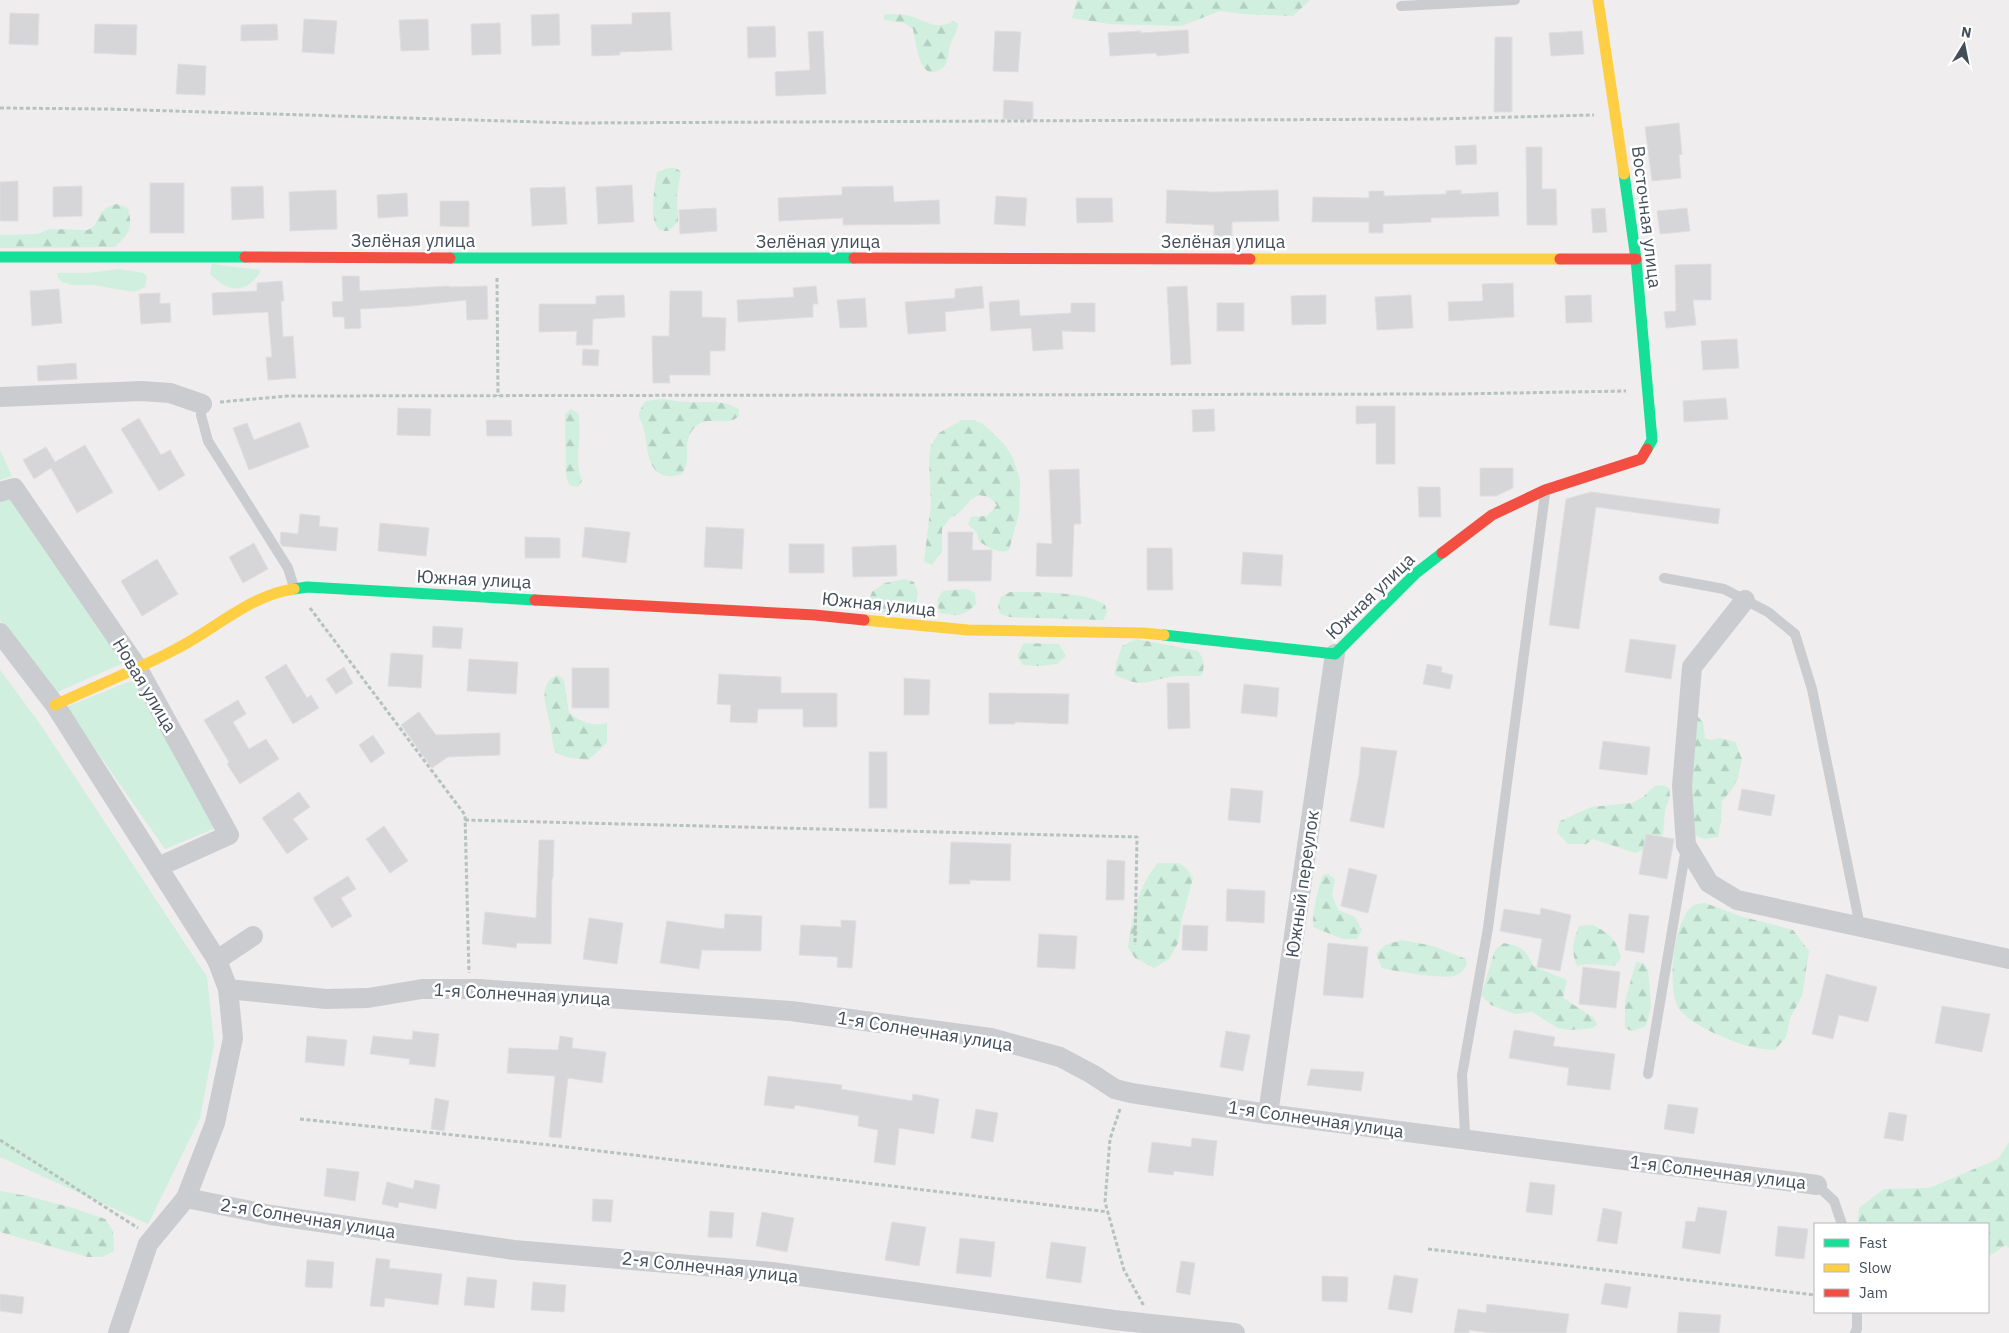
<svg xmlns="http://www.w3.org/2000/svg" width="2009" height="1333" viewBox="0 0 2009 1333" font-family="'IBM Plex Sans',sans-serif">
<style>
.grass{fill:#d0efde}
.forest{fill:url(#forest-firs)}
.building{fill:#d6d5d7;stroke:#e0dfe0}
.lines{fill:none;stroke-linecap:round;stroke-linejoin:round}
.path{stroke:#b5c2c0;stroke-width:3;stroke-dasharray:4 2.5;stroke-linecap:butt}
.lane{stroke:#cacccf;stroke-width:10}
.street{stroke:#cacccf;stroke-width:20}
.fast{stroke:#16e098;stroke-width:11}
.slow{stroke:#ffcf43;stroke-width:11}
.jam{stroke:#f24e42;stroke-width:11}
.labels{text-anchor:middle;dominant-baseline:central;stroke-width:5;stroke-linejoin:round;paint-order:stroke}
.street-label{font-size:18px;fill:#444e5b;stroke:#fff}
</style>
<defs>
<pattern id="forest-firs" width="22" height="20" patternUnits="userSpaceOnUse" patternTransform="scale(1.25)"><rect width="22" height="20" fill="#d0efde"/><path d="M5 1l3.5 6h-7zM16 11l3.5 6h-7z" fill="#b4cfc1"/></pattern>
</defs>
<rect width="100%" height="100%" fill="#efeded"/>
<g class="grass">
<path d="M212 264 261 270C247 295 229 293 210 274Z"/>
<polygon points="119,269 144,273 147,277 145,287 134,292 93,285 73,285 62,282 58,278 57,273 87,273"/>
<polygon points="0,450 12,476 0,480"/>
<polygon points="10,495 123,663 55,693 0,620 0,498"/>
<polygon points="0,670 40,724 207,977 214,1044 200,1118 148,1224 0,1157"/>
<polygon points="136,679 218,827 165,849 66,707"/>
</g>
<g class="forest">
<polygon points="1077,0 1310,0 1293,16 1241,14 1220,11 1181,26 1109,24 1072,18"/>
<path d="M885 14C892 14 899 14 906 15 925 19 934 32 953 21L958 23C958 33 951 39 949 49 947 59 949 66 937 71 918 79 916 40 913 29L904 23 885 20 883 18Z"/>
<path d="M669 168H676L681 172 677 194 678 222 668 231C666 231 663 231 660 230 648 222 655 184 657 172Z"/>
<path d="M116 204 128 208C133 229 130 232 115 247L0 248V235L37 234 50 229 88 230 95 225 100 214 106 208Z"/>
<path d="M662 399C671 400 680 402 690 402 706 403 725 399 739 410V416C726 428 706 414 695 427 679 444 694 457 682 474 674 476 667 478 659 473 645 463 648 441 643 426 642 422 639 419 639 415 639 410 643 405 646 401Z"/>
<path d="M571 409 578 413C583 435 573 459 582 481L578 487 569 485 566 475 565 414Z"/>
<path d="M962 420H974L984 425 1004 444 1013 458 1020 480 1019 513 1009 550C999 554 987 547 979 541L977 533 968 524 971 517 987 516 997 505 989 497 979 495 970 500 960 512 949 519 942 529V551L932 565 924 561 931 504 929 460 931 445 939 433Z"/>
<polygon points="905,579 914,582 918,593 913,617 870,611 869,600 872,592 885,583"/>
<path d="M967 589 975 593 976 604C963 617 959 616 940 613 937 604 936 598 943 591Z"/>
<path d="M1010 592C1034 592 1086 591 1105 605L1107 613 1103 620 1010 617 1000 614 998 605 1001 597Z"/>
<path d="M1136 639 1198 651C1204 659 1205 665 1202 675 1192 677 1187 675 1178 676 1148 678 1148 691 1115 675L1116 664 1122 646Z"/>
<polygon points="1024,643 1059,644 1066,656 1057,664 1040,666 1023,665 1017,656"/>
<path d="M558 675 564 680 569 713C581 722 592 727 607 723V743L588 760 566 757 555 752C552 743 552 734 550 724 547 708 536 683 558 675Z"/>
<polygon points="1698,717 1703,722 1705,738 1711,740 1719,738 1735,742 1742,759 1738,777 1733,788 1722,801 1721,821 1718,837 1703,839 1694,834 1691,810 1693,720"/>
<polygon points="1662,785 1669,788 1670,797 1665,810 1663,834 1654,846 1635,853 1593,839 1586,844 1568,844 1557,832 1560,821 1592,807 1632,803 1643,797 1655,786"/>
<path d="M1158 863H1179L1187 869 1193 878 1182 918 1178 943 1169 959 1154 968 1135 958 1128 947C1133 917 1137 887 1158 863Z"/>
<path d="M1328 874 1335 879 1332 895 1338 910 1355 917 1362 930 1357 939H1343L1313 927C1313 910 1317 891 1323 875Z"/>
<path d="M1705 903 1743 917 1793 930 1809 951 1802 996 1790 1018 1786 1037 1775 1050C1767 1049 1759 1049 1752 1047 1734 1043 1687 1024 1678 1007 1667 986 1673 919 1694 905 1697 904 1702 903 1705 903Z"/>
<path d="M1593 925C1610 934 1617 940 1621 958L1614 966 1587 964 1577 966C1571 949 1573 943 1579 926Z"/>
<path d="M1402 940 1433 946 1466 959 1467 964C1464 970 1460 975 1453 976 1440 979 1395 971 1382 968L1376 954 1385 945Z"/>
<path d="M1504 943C1522 947 1526 949 1533 966L1567 980 1563 998 1594 1018 1597 1025 1592 1028 1570 1030 1558 1028 1532 1012 1515 1014 1491 1005 1481 995 1495 950Z"/>
<polygon points="1636,962 1644,963 1648,970 1651,1006 1646,1026 1632,1031 1625,1028 1625,1001"/>
<polygon points="2009,1142 2009,1248 2006,1245 1988,1257 1988,1224 1858,1224 1859,1208 1884,1189 1929,1188 1998,1159"/>
<polygon points="0,1191 27,1196 73,1208 105,1219 113,1231 114,1251 102,1257 88,1257 0,1232"/>
</g>
<g class="building">
<polygon points="670,12 672,50 620,52 620,55 592,56 591,25 632,24 632,13"/>
<polygon points="10,13 39,14 38,45 9,44"/>
<polygon points="559,14 560,45 532,46 531,15"/>
<polygon points="304,19 337,21 334,54 302,52"/>
<polygon points="428,19 429,50 401,51 399,20"/>
<polygon points="500,23 501,54 472,55 471,24"/>
<polygon points="95,24 137,25 136,55 94,53"/>
<polygon points="277,24 278,40 241,41 241,25"/>
<polygon points="775,26 776,57 748,58 747,27"/>
<polygon points="1188,30 1189,53 1157,56 1156,53 1110,56 1108,33 1141,31 1141,33"/>
<polygon points="823,31 826,94 776,96 775,72 810,70 808,32"/>
<polygon points="995,31 1021,32 1018,72 993,71"/>
<polygon points="1582,31 1584,54 1551,56 1549,33"/>
<polygon points="1495,37 1512,37 1512,112 1494,112"/>
<polygon points="178,64 206,66 205,95 176,94"/>
<polygon points="1004,100 1033,102 1033,120 1003,119"/>
<polygon points="1679,123 1682,154 1679,155 1681,178 1652,181 1645,127"/>
<polygon points="1476,145 1477,164 1456,165 1455,146"/>
<polygon points="1526,147 1542,147 1542,189 1556,189 1557,225 1527,225"/>
<polygon points="18,181 18,221 0,221 0,182"/>
<rect x="150" y="183" width="34" height="50"/>
<polygon points="632,185 634,222 598,224 596,187"/>
<polygon points="82,186 82,216 53,217 53,187"/>
<polygon points="263,186 264,218 232,220 231,187"/>
<polygon points="893,186 894,202 939,200 940,224 843,225 843,218 779,221 778,198 842,195 842,187"/>
<polygon points="565,187 567,224 532,226 530,188"/>
<polygon points="336,190 337,229 290,231 289,192"/>
<polygon points="1167,190 1214,192 1278,190 1279,221 1232,222 1232,236 1214,236 1214,225 1166,223"/>
<polygon points="1461,190 1461,194 1498,192 1499,216 1431,218 1431,222 1383,224 1383,233 1369,233 1369,222 1312,222 1313,197 1369,198 1369,191 1384,191 1384,196 1446,194 1446,191"/>
<polygon points="407,193 408,216 378,218 377,195"/>
<polygon points="996,196 1027,198 1025,226 994,224"/>
<polygon points="1076,198 1112,198 1113,222 1077,223"/>
<polygon points="440,201 469,201 469,227 440,226"/>
<polygon points="716,208 717,231 680,234 679,210"/>
<polygon points="1605,208 1607,232 1593,233 1591,209"/>
<polygon points="1687,208 1690,231 1660,234 1657,211"/>
<polygon points="1711,264 1711,300 1693,300 1696,325 1666,328 1664,312 1676,311 1675,265"/>
<polygon points="342,276 359,276 360,291 449,286 449,287 487,286 488,319 467,320 466,300 411,306 360,309 361,328 345,329 344,317 333,317 332,302 343,301"/>
<polygon points="282,281 284,301 281,301 283,337 293,336 296,378 268,380 266,357 272,357 268,312 213,315 212,293 257,291 257,283"/>
<polygon points="1513,283 1514,317 1449,321 1448,302 1483,301 1482,284"/>
<polygon points="816,286 818,304 813,304 813,317 738,322 737,300 794,297 793,288"/>
<polygon points="982,286 984,308 945,312 946,331 908,334 905,302 955,298 955,289"/>
<polygon points="1187,286 1191,364 1171,365 1167,287"/>
<polygon points="59,289 62,323 32,326 30,291"/>
<polygon points="670,291 702,291 702,317 726,318 725,351 710,351 710,375 669,375 670,383 653,383 652,336 669,336"/>
<polygon points="160,293 160,304 170,303 171,322 141,324 139,294"/>
<polygon points="624,295 625,317 593,319 592,345 576,345 577,331 539,332 539,304 596,304 596,296"/>
<polygon points="1326,295 1326,324 1292,325 1291,296"/>
<polygon points="1411,295 1413,328 1377,330 1375,297"/>
<polygon points="1591,295 1592,322 1566,323 1565,296"/>
<polygon points="865,298 867,327 840,328 837,300"/>
<polygon points="1019,300 1020,316 1071,313 1071,303 1095,303 1095,332 1062,331 1063,349 1033,351 1031,328 991,331 989,302"/>
<rect x="1217" y="303" width="27" height="28"/>
<polygon points="1737,339 1739,368 1703,370 1701,341"/>
<polygon points="583,349 599,350 598,366 582,365"/>
<polygon points="76,363 77,379 38,381 37,366"/>
<polygon points="1726,398 1728,419 1684,422 1683,401"/>
<polygon points="1356,406 1395,406 1395,464 1376,464 1376,423 1356,424"/>
<polygon points="398,408 431,409 430,436 397,435"/>
<polygon points="1214,409 1215,431 1193,432 1192,410"/>
<polygon points="139,418 161,455 170,450 185,475 159,491 121,429"/>
<polygon points="486,420 511,420 512,436 487,436"/>
<polygon points="300,422 309,447 249,470 233,428 247,423 254,440"/>
<polygon points="85,445 113,492 77,513 51,468 34,479 23,460 46,447 55,462"/>
<polygon points="1480,468 1513,468 1513,488 1496,496 1480,496"/>
<polygon points="1079,469 1081,524 1074,524 1072,577 1036,576 1037,543 1052,544 1049,470"/>
<polygon points="1418,487 1440,487 1441,517 1419,517"/>
<polygon points="1591,492 1720,509 1718,524 1596,507 1579,629 1549,625 1566,499"/>
<polygon points="300,514 320,516 319,526 338,528 336,551 282,546 280,542 281,532 298,534"/>
<polygon points="380,523 429,528 426,556 378,551"/>
<polygon points="585,527 630,532 626,563 582,557"/>
<polygon points="706,527 744,529 742,569 704,567"/>
<polygon points="948,532 973,532 972,550 992,550 991,581 948,581"/>
<polygon points="525,537 560,538 560,558 525,558"/>
<polygon points="254,543 268,569 243,583 229,557"/>
<rect x="789" y="544" width="35" height="29"/>
<polygon points="896,545 897,576 853,577 852,547"/>
<polygon points="1147,548 1172,548 1173,590 1147,590"/>
<polygon points="1243,552 1283,555 1281,586 1241,584"/>
<polygon points="157,559 178,594 142,616 121,581"/>
<polygon points="433,626 463,628 461,649 432,647"/>
<polygon points="1630,639 1676,645 1671,679 1625,672"/>
<polygon points="391,653 423,655 421,688 388,686"/>
<polygon points="469,659 518,662 516,694 467,691"/>
<polygon points="286,664 307,698 311,695 319,708 293,724 265,677"/>
<polygon points="1427,664 1442,667 1441,672 1453,675 1450,689 1423,684"/>
<polygon points="344,667 353,683 336,694 326,679"/>
<rect x="572" y="668" width="37" height="40"/>
<polygon points="719,674 781,677 781,693 837,693 837,727 803,727 803,709 758,709 757,723 730,722 731,705 717,704"/>
<polygon points="904,678 930,680 929,715 904,715"/>
<polygon points="1167,683 1189,683 1190,728 1168,729"/>
<polygon points="1244,684 1279,688 1277,717 1241,713"/>
<polygon points="989,693 1069,694 1068,724 1015,722 1015,724 989,724"/>
<polygon points="238,700 246,714 233,722 249,749 266,739 279,759 240,784 227,764 229,762 204,720"/>
<polygon points="419,712 436,735 500,733 500,755 448,757 432,768 401,725"/>
<polygon points="373,735 385,753 371,763 359,745"/>
<polygon points="1603,741 1650,747 1647,775 1599,769"/>
<polygon points="1361,747 1397,751 1384,828 1350,821 1359,775"/>
<rect x="869" y="752" width="18" height="56"/>
<polygon points="1231,788 1263,791 1260,823 1228,820"/>
<polygon points="1742,789 1775,795 1771,816 1738,810"/>
<polygon points="299,792 310,807 293,819 308,839 287,854 262,818"/>
<polygon points="384,826 408,861 390,873 366,839"/>
<polygon points="1646,834 1674,839 1667,879 1639,874"/>
<polygon points="539,840 554,840 553,878 552,878 551,944 517,943 516,948 482,944 485,912 536,918"/>
<polygon points="951,842 1011,844 1010,881 970,880 970,884 949,884"/>
<polygon points="1107,860 1125,861 1124,900 1106,900"/>
<polygon points="1349,868 1377,875 1368,913 1341,906"/>
<polygon points="348,876 356,889 341,898 352,916 332,928 313,898"/>
<polygon points="1227,889 1265,891 1264,923 1226,921"/>
<polygon points="1541,908 1571,915 1560,971 1537,967 1542,939 1500,931 1504,909 1540,915"/>
<polygon points="725,914 762,916 761,951 702,950 699,969 660,963 667,921 724,929"/>
<polygon points="1629,914 1649,916 1644,953 1625,950"/>
<polygon points="589,918 623,923 617,964 583,959"/>
<polygon points="841,920 856,921 852,968 837,967 838,957 799,955 801,925 841,927"/>
<polygon points="1183,925 1208,926 1207,951 1182,950"/>
<polygon points="1039,934 1077,936 1075,969 1037,967"/>
<polygon points="1328,943 1368,947 1363,998 1323,995"/>
<polygon points="1583,967 1620,972 1616,1008 1579,1004"/>
<polygon points="1826,974 1877,987 1868,1022 1839,1015 1833,1039 1812,1034"/>
<polygon points="1942,1006 1990,1014 1982,1052 1935,1043"/>
<polygon points="1514,1030 1555,1037 1553,1046 1615,1054 1610,1090 1567,1085 1569,1068 1509,1058"/>
<polygon points="413,1031 439,1034 435,1067 409,1064 410,1059 370,1054 373,1036 412,1040"/>
<polygon points="1226,1031 1250,1035 1243,1071 1220,1067"/>
<polygon points="307,1036 347,1040 344,1066 305,1062"/>
<polygon points="560,1036 573,1038 572,1048 606,1052 602,1083 568,1078 561,1138 549,1137 555,1076 507,1073 509,1048 558,1050"/>
<polygon points="1311,1069 1364,1072 1361,1091 1307,1085"/>
<polygon points="768,1076 842,1085 841,1089 912,1101 913,1094 939,1099 934,1134 899,1128 895,1165 874,1162 878,1130 858,1126 859,1116 795,1105 794,1109 764,1105"/>
<polygon points="435,1098 449,1101 444,1131 431,1129"/>
<polygon points="1668,1104 1698,1108 1694,1134 1664,1129"/>
<polygon points="976,1109 998,1113 993,1142 971,1138"/>
<polygon points="1889,1112 1907,1115 1903,1141 1884,1138"/>
<polygon points="1192,1138 1217,1141 1213,1176 1174,1171 1173,1175 1148,1172 1152,1142 1191,1147"/>
<polygon points="327,1168 359,1172 355,1201 324,1196"/>
<polygon points="415,1180 440,1185 436,1209 399,1202 398,1208 382,1204 387,1182 413,1189"/>
<polygon points="1530,1182 1555,1185 1552,1215 1526,1212"/>
<polygon points="593,1199 613,1200 611,1222 592,1221"/>
<polygon points="1698,1207 1727,1211 1720,1254 1682,1248 1686,1221 1695,1222"/>
<polygon points="1603,1208 1622,1212 1617,1244 1597,1241"/>
<polygon points="710,1211 734,1213 732,1238 708,1237"/>
<polygon points="762,1212 794,1218 787,1252 756,1246"/>
<polygon points="892,1222 926,1227 919,1266 885,1260"/>
<polygon points="1778,1226 1808,1229 1804,1259 1775,1256"/>
<polygon points="960,1238 995,1242 991,1277 956,1273"/>
<polygon points="1051,1242 1086,1247 1081,1283 1046,1278"/>
<polygon points="376,1258 390,1260 389,1268 442,1274 438,1305 385,1298 384,1307 370,1306"/>
<polygon points="307,1260 334,1262 332,1288 305,1287"/>
<polygon points="1181,1261 1195,1263 1190,1295 1176,1292"/>
<polygon points="1394,1275 1418,1279 1412,1313 1388,1309"/>
<polygon points="1322,1276 1348,1277 1347,1302 1322,1301"/>
<polygon points="467,1277 497,1280 494,1308 464,1305"/>
<polygon points="533,1282 566,1285 564,1312 531,1310"/>
<polygon points="1605,1283 1631,1287 1627,1308 1601,1304"/>
<polygon points="0,1294 24,1297 22,1314 0,1311"/>
<polygon points="1487,1304 1569,1314 1566,1333 1491,1333 1469,1330 1469,1333 1454,1333 1458,1309 1486,1313"/>
<polygon points="1679,1312 1721,1315 1719,1333 1677,1333"/>
</g>
<g class="lines">
<g class="path">
<polyline points="0,108 107,109 572,123 1435,119 1594,115"/>
<polyline points="497,278 498,396"/>
<polyline points="220,402 288,396 1456,394 1626,391"/>
<polyline points="310,608 465,815 469,973"/>
<polyline points="465,820 1137,837 1135,945"/>
<polyline points="1120,1109 1110,1139 1105,1202 1124,1270 1144,1306"/>
<polyline points="300,1119 550,1145 1108,1212"/>
<polyline points="0,1140 138,1228"/>
<polyline points="1428,1249 1815,1295"/>
</g>
<g class="lane">
<polyline points="1401,6 1515,0"/>
<polyline points="202,404 201,415 208,441 288,568 294,587"/>
<polyline points="1664,578 1724,589 1768,612 1795,634 1812,689 1860,926"/>
<polyline points="1648,1074 1686,848"/>
<polyline points="1467,1139 1465,1134 1462,1075 1488,928 1545,494"/>
<polyline points="1817,1185 1834,1201 1842,1224"/>
<polyline points="1855,1333 1857,1329 1857,1312"/>
</g>
<g class="street">
<polyline points="0,397 141,391 170,393 202,404"/>
<polyline points="0,492 14,488 137,667 229,835 158,867"/>
<polyline points="1745,600 1692,667 1682,786 1686,845 1709,883 1737,900 2009,959"/>
<polyline points="0,633 55,705 217,960 228,989 233,1038 215,1123 186,1198 148,1244 118,1333"/>
<polyline points="217,960 253,936"/>
<polyline points="228,989 326,999 368,998 422,989 479,989 791,1011 991,1038 1060,1057 1092,1074 1115,1089 1131,1093 1268,1114 1817,1185"/>
<polyline points="1268,1114 1335,654"/>
<polyline points="186,1198 271,1215 514,1250 772,1272 1114,1320 1235,1333"/>
</g>
<g class="fast">
<polyline points="1624,174 1636,259 1652,440 1647,449"/>
<polyline points="0,257 245,257"/>
<polyline points="450,258 854,258"/>
<polyline points="294,589 307,587 535,600"/>
<polyline points="1164,635 1335,654 1415,574 1442,553"/>
</g>
<g class="slow">
<polyline points="1598,0 1624,174"/>
<polyline points="1250,259 1560,259"/>
<polyline points="864,620 968,630 1143,633 1164,635"/>
<path d="M55 705C95 686 137 670 176 649 214 630 250 595 294 589"/>
</g>
<g class="jam">
<polyline points="245,257 450,258"/>
<polyline points="854,258 1250,259"/>
<polyline points="1560,259 1636,259"/>
<polyline points="1442,553 1492,515 1545,490 1641,459 1647,449"/>
<polyline points="535,600 815,615 864,620"/>
</g>
</g>
<g class="labels">
<g class="street-label">
<text transform="translate(1647 217) rotate(83)">Восточная улица</text>
<text x="413" y="240">Зелёная улица</text>
<text x="818" y="241">Зелёная улица</text>
<text x="1223" y="241">Зелёная улица</text>
<text transform="translate(474 579) rotate(3)">Южная улица</text>
<text transform="translate(1370 596) rotate(-44)">Южная улица</text>
<text transform="translate(879 604) rotate(6)">Южная улица</text>
<text transform="translate(145 685) rotate(59)">Новая улица</text>
<text transform="translate(1302 884) rotate(-82)">Южный переулок</text>
<text transform="translate(522 994) rotate(3)">1-я Солнечная улица</text>
<text transform="translate(925 1031) rotate(9)">1-я Солнечная улица</text>
<text transform="translate(1316 1119) rotate(8)">1-я Солнечная улица</text>
<text transform="translate(1718 1172) rotate(7)">1-я Солнечная улица</text>
<text transform="translate(308 1218) rotate(9)">2-я Солнечная улица</text>
<text transform="translate(710 1267) rotate(6)">2-я Солнечная улица</text>
</g>
</g>
<rect x="1814" y="1223" width="175" height="90" fill="#ffffff" stroke="#b4b8bd"/>
<rect x="1824" y="1239" width="25" height="8" fill="#16e098" stroke="#b4b8bd"/>
<text x="1859" y="1248" font-size="15" fill="#444e5b">Fast</text>
<rect x="1824" y="1264" width="25" height="8" fill="#ffcf43" stroke="#b4b8bd"/>
<text x="1859" y="1273" font-size="15" fill="#444e5b">Slow</text>
<rect x="1824" y="1289" width="25" height="8" fill="#f24e42" stroke="#b4b8bd"/>
<text x="1859" y="1298" font-size="15" fill="#444e5b">Jam</text>
<g transform="translate(1964 45) rotate(10)" stroke="#ffffff" stroke-width="4" paint-order="stroke">
<path d="M0-4L9 19L0 12L-9 19Z" fill="#444e5b"/>
<text y="-8" font-size="14" font-weight="bold" text-anchor="middle" fill="#444e5b">N</text>
</g>
</svg>
